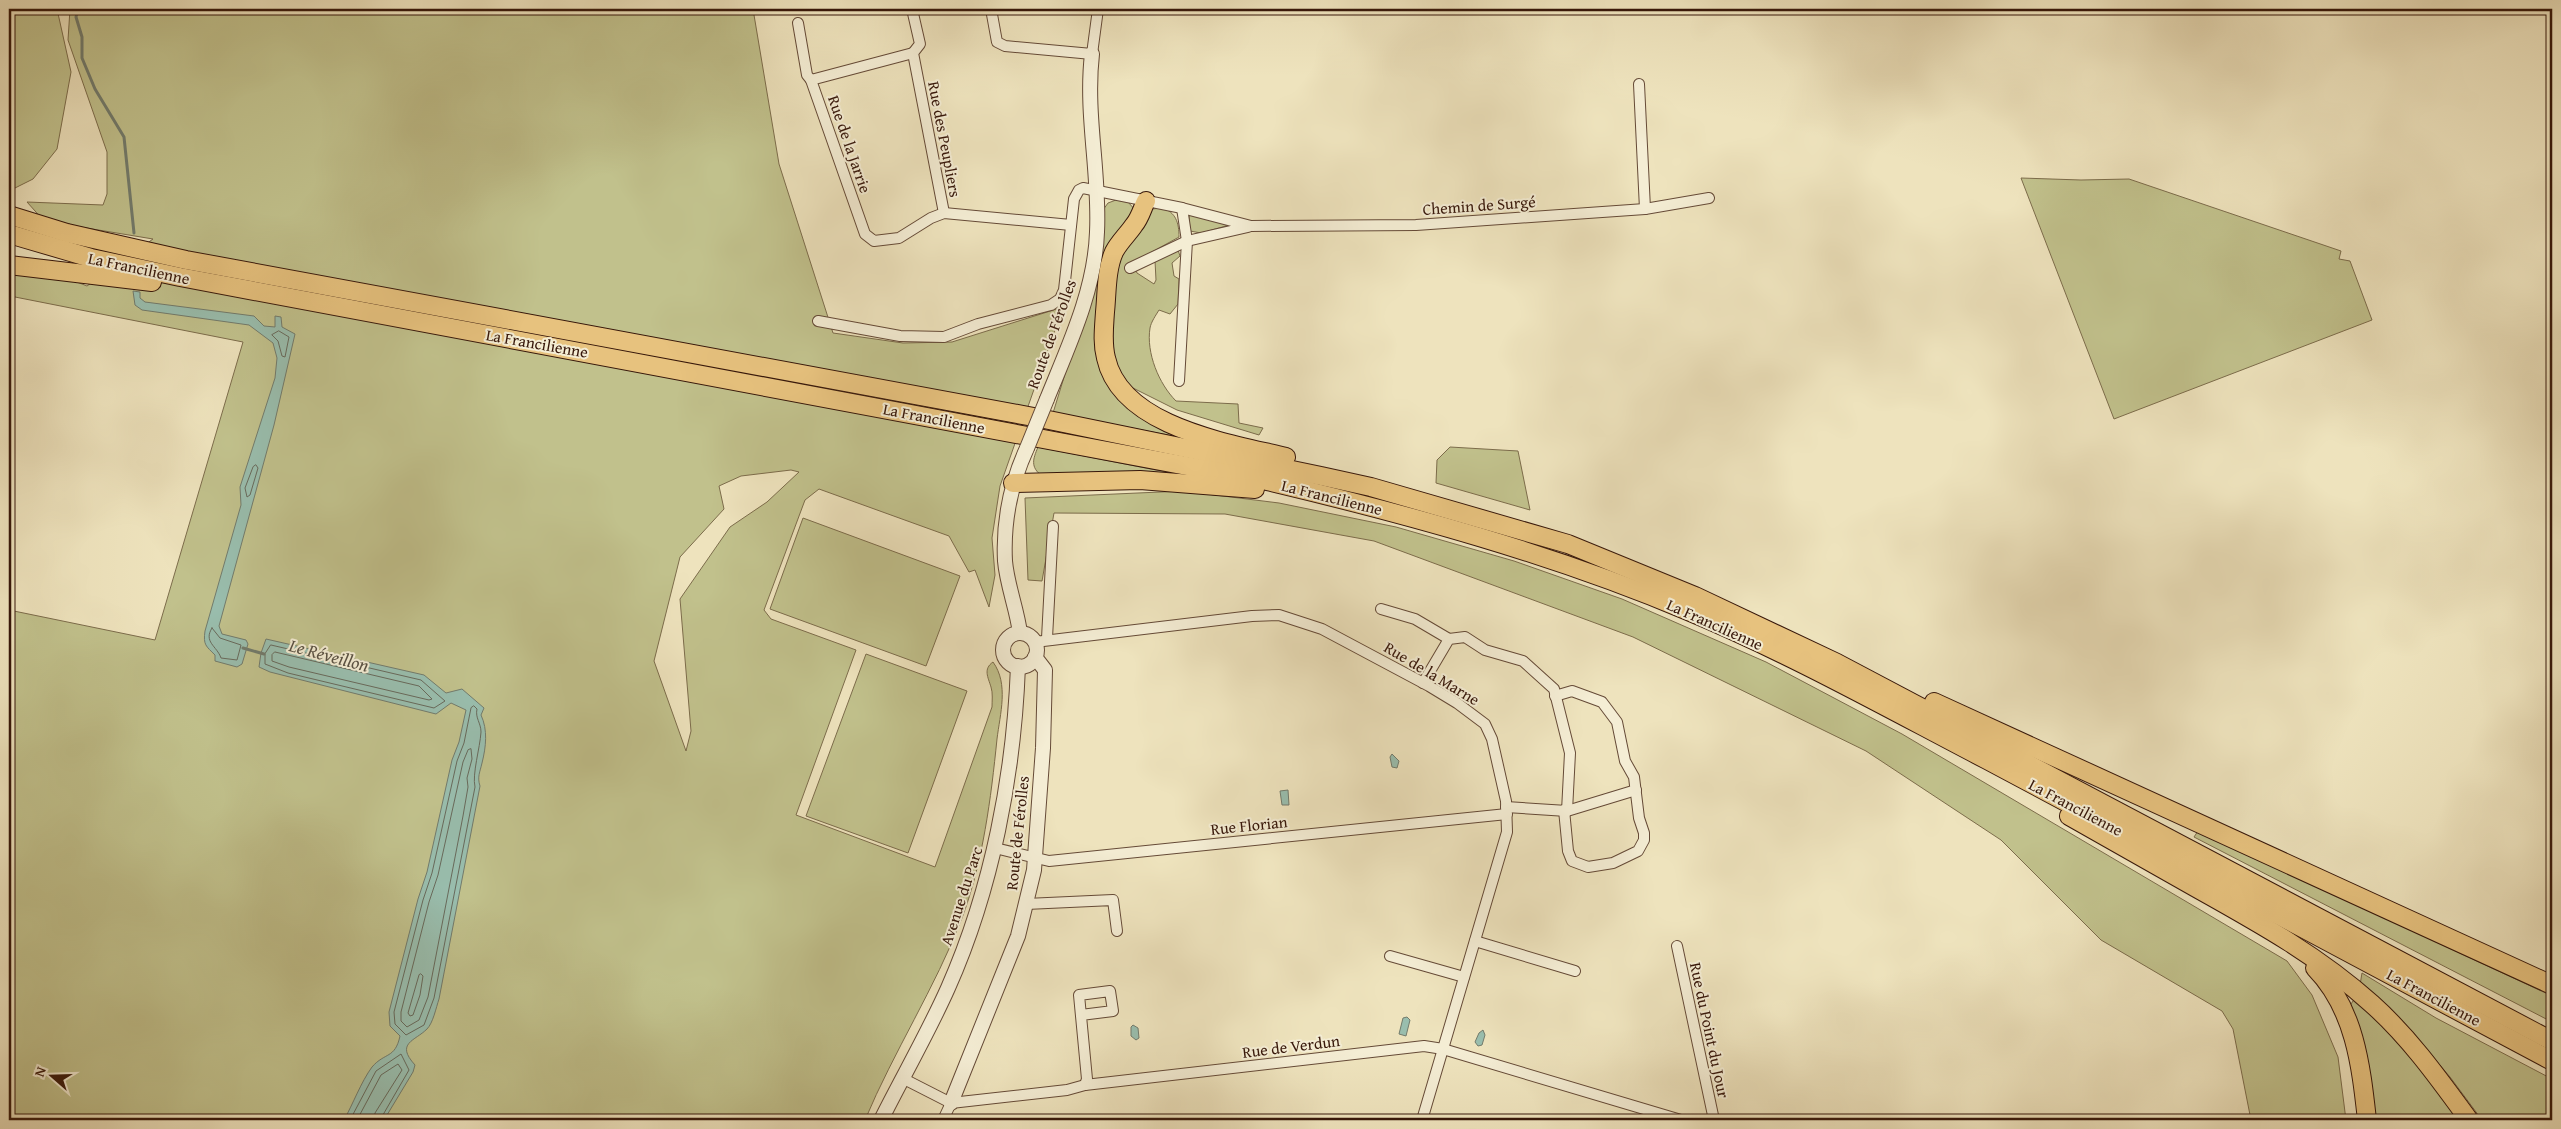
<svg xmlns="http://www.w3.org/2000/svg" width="2561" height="1129" viewBox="0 0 2561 1129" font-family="'Gentium Book Plus',serif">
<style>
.green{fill:#c1c18c;stroke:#7c6c4b;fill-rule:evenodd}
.water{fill:#99beae;stroke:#727b6c}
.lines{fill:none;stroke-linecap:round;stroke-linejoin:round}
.shore{stroke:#686a5c;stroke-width:1}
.stream{stroke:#727b6c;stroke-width:3}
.minor-casing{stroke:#654a37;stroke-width:12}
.tertiary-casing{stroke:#654a37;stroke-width:16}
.trunk-casing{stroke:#37170a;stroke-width:20}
.minor{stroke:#f4edd4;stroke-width:10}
.tertiary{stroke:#f4edd4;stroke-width:14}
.trunk{stroke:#e7c27e;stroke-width:18}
.tertiary-bridge-casing{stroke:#654a37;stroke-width:16;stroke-linecap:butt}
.tertiary-bridge{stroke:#f4edd4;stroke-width:14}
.labels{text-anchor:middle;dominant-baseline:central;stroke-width:4;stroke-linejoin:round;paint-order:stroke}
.street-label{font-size:16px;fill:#37170a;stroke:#f4edd4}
.water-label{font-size:18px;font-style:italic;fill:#595143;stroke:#f4edd4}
</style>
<rect width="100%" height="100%" fill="#eee3bd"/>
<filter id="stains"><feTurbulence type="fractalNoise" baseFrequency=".004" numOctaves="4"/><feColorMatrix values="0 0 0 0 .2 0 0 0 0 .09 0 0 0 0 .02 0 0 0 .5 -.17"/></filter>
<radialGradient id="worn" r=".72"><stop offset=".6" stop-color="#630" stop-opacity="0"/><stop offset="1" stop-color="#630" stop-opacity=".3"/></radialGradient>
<g class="green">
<polygon points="9,9 57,9 71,72 57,149 33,179 9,191"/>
<path d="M70 9H753L779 164 833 333 903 343 952 342 1063 307 1000 486 992 538 995 575 989 607 975 570 969 572 949 536 819 489 805 500 764 610 771 619 856 650 796 815 935 867 992 707C992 701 993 693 991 687 988 677 983 669 993 662 1009 684 1000 714 997 739 991 798 983 862 962 918 935 988 894 1051 865 1120H9V610L155 640 243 342 15 297 9 287V255L87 286 153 239 44 221 27 202 103 205 107 194V152L68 40ZM791 470 799 472 767 502 730 527 680 599 691 731 686 751 654 661 680 557 724 509 719 486 741 476Z"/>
<polygon points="2021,178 2081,180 2129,179 2341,251 2339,259 2350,261 2372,320 2114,419"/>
<polygon points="1116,200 1128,202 1136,211 1115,242 1104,367 1189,439 1053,413 1069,361 1103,210 1108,203"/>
<path d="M1162 208C1176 212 1179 223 1179 237L1132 263 1137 273 1154 284 1156 280 1155 261 1178 250 1180 256 1172 263 1174 276 1179 279 1178 304 1170 314 1159 310C1156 315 1151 322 1150 328 1146 353 1159 384 1176 401L1238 404 1239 423 1263 428 1259 435 1177 410 1129 386 1111 360 1114 280 1118 257 1147 214 1152 209Z"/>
<polygon points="1195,214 1227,224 1226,226 1201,233 1190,231 1189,216"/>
<path d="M1038 447 1207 480 1042 476C1030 467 1033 459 1038 447Z"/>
<polygon points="1450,447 1518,451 1530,510 1436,483 1437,460"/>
<polygon points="1183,491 1279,503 1396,527 1514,561 1622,599 1766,662 1902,734 2287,961 2312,995 2338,1057 2346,1120 2251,1120 2233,1029 2222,1011 2101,940 2001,840 1866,751 1633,637 1374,541 1225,514 1054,513 1042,581 1028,580 1025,498"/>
<polygon points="803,518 960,576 926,666 770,609"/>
<polygon points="866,654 967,691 908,853 806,816"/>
<polygon points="2198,831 2552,996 2552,1022 2194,837"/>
<polygon points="2362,973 2436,1018 2552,1079 2552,1120 2482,1120 2450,1077 2416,1037 2360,985"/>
<polygon points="2355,998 2404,1048 2461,1120 2376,1120 2363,1041 2349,1007"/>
</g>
<g class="water">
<path d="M133 291 140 292V298L145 302 254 316 264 326 275 327V316L281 317 282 327 295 334 274 425 219 626 222 634 246 640 248 644 242 664 237 667 215 661V655C206 646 203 645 205 631L241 505 240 487 275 378 277 358 273 343 249 325 142 310 135 305Z"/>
<path d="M266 639 424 675 446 693 462 689 484 708 481 715C488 730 486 747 482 763 480 772 477 777 480 786L439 999C436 1008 433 1023 427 1029 415 1041 395 1043 415 1065L413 1072 384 1120H344C353 1104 361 1082 372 1067 385 1052 395 1059 400 1036L390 1026 389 1012 418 899 427 872 452 760 459 742 466 710 451 703 436 714 270 672 259 667 261 653Z"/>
<polygon points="1392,754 1399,761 1397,768 1392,767 1390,757"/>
<polygon points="1288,790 1289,805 1282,805 1280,791"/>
<polygon points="1407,1017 1410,1020 1406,1036 1399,1034 1403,1018"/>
<polygon points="1133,1025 1138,1028 1139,1038 1136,1040 1131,1036 1131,1027"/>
<polygon points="1483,1030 1485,1035 1482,1045 1478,1046 1475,1042 1479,1033"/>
</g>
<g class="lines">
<g class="shore">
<polygon points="279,331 289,337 285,357 282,356 278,341 272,335"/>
<polygon points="256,465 258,468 250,495 247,497 245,488 253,467"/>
<path d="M212 628 220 638 241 645 237 660 221 658C217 646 203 642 212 628Z"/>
<polygon points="271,645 421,680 445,701 434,708 288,673 265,664 265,654"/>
<polygon points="275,652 419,686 432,699 429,700 289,667 272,661 272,655"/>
<path d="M474 706 477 709C475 718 481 723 481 732 480 748 472 774 475 787L434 998 424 1025 406 1035 395 1024 394 1012 423 900 432 873 457 761 464 743 471 708Z"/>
<polygon points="471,749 472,759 467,778 468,787 463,816 428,997 419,1020 407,1027 401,1021 401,1012 429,902 438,875 463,762 468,750"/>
<polygon points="421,974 423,976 420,995 413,1015 410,1016 408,1013 419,975"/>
<polyline points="350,1120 376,1071 401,1054 409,1070 380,1120"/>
<polyline points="357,1120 381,1075 398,1064 402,1070 375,1113 374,1120"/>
</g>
<g class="stream">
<polyline points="78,9 76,17 82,37 82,58 95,89 124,137 134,233"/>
<polyline points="243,648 264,654"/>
</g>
<defs>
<g id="minor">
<polyline points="912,9 920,44 913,53 944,213"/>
<polyline points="991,9 997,42 1005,46 1092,54 1098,9"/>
<polyline points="798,23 807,75 811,80"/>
<polyline points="913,53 811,80 865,234 874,241 899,238 931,218 944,213 1071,225"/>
<polyline points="1639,84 1645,209"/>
<polyline points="1130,268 1187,241 1248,227"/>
<polyline points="818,321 900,336 944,337 978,324 1051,305 1060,299 1064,290 1074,199 1079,190 1083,188 1182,208 1251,226 1416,225 1645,209 1709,198"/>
<polyline points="1179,381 1187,241 1182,208"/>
<polyline points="1381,609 1415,619 1449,639"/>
<polyline points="1047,638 1053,526"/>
<polyline points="1035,642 1252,616 1279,615 1322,629 1429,686 1457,703 1485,724 1492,739 1506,801 1507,832 1422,1120"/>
<polyline points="1423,683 1449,639 1465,637 1485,650 1523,661 1554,689 1570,753 1567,811"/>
<polyline points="1555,696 1572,691 1602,702 1617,722 1625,761 1634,777 1639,818 1644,833 1644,840 1638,851 1613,863 1588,867 1572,861 1568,851 1564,810"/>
<polyline points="1506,807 1567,811 1636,790"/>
<polyline points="995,848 1049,861 1507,814"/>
<polyline points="1026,904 1113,900 1117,931"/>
<polyline points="1475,941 1575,971"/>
<polyline points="1677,946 1714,1120"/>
<polyline points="1390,956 1464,977"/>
<polyline points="1081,1015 1113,1011 1110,991 1079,995 1087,1079 1085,1085"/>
<polyline points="902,1078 951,1103 1067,1090 1085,1085 1424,1046 1443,1049 1681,1120"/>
<polyline points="943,1120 951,1103"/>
</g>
<g id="tertiary">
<path d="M1047 399C1068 347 1095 291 1097 232 1100 173 1085 114 1092 54"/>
<path d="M1020 633C1017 609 1007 585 1005 561 1003 522 1011 483 1027 448"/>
<circle cx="1020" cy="650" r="17"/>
<polyline points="951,1103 1018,936 1034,870 1043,748 1045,670 1035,657"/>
<path d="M881 1120C903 1076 928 1033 948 988 992 889 1014 775 1018 666"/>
</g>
<g id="trunk">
<path d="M1146 201C1142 209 1140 218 1134 225 1128 234 1119 242 1114 252 1106 270 1107 293 1105 312 1104 328 1102 343 1106 358 1121 427 1229 443 1286 457"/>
<polyline points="9,215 67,233 186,260 1039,418 1321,476 1371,487 1568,544 1695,596 1837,663 2552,1041"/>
<path d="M9 234 91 258 180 277 1267 481C1410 515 1553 554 1688 611 1791 654 1889 709 1987 760 2176 859 2364 960 2552 1061"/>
<polyline points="9,265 152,282"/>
<polyline points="1013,483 1140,480 1255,489"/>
<polyline points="1934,702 2552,985"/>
<path d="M2069 816C2112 840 2155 865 2198 889 2259 923 2320 957 2372 1004 2410 1038 2439 1079 2469 1120"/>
<path d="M2315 968C2355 1009 2361 1066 2367 1120"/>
</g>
</defs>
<use href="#minor" class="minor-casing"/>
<use href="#tertiary" class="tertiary-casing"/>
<use href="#trunk" class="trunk-casing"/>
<use href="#minor" class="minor"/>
<use href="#tertiary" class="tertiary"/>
<use href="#trunk" class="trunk"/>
<defs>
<polyline id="tertiary-bridge" points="1027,448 1047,399"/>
</defs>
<use href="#tertiary-bridge" class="tertiary-bridge-casing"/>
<use href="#tertiary-bridge" class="tertiary-bridge"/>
</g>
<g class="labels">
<g class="street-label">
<text transform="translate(945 139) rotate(79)">Rue des Peupliers</text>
<text transform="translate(850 144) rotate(71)">Rue de la Jarrie</text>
<text transform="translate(1479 205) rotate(-4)">Chemin de Surgé</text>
<text transform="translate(139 268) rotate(12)">La Francilienne</text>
<text transform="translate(1051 334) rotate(-70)">Route de Férolles</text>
<text transform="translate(537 343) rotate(10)">La Francilienne</text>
<text transform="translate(934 418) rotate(11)">La Francilienne</text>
<text transform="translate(1332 497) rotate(14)">La Francilienne</text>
<text transform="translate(1715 624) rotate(24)">La Francilienne</text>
<text transform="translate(1432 673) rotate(31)">Rue de la Marne</text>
<text transform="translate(2076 807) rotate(28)">La Francilienne</text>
<text transform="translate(1249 825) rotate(-6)">Rue Florian</text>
<text transform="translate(1017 833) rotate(-84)">Route de Férolles</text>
<text transform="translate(961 896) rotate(-72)">Avenue du Parc</text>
<text transform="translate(2434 997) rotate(28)">La Francilienne</text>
<text transform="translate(1710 1030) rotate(78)">Rue du Point du Jour</text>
<text transform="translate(1291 1046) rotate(-7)">Rue de Verdun</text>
</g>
<g class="water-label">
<text transform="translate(329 655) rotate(15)">Le Réveillon</text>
</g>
</g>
<rect width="2561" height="1129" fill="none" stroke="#eee3bd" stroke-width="30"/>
<rect x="10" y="10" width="2541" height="1109" fill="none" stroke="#37170a" stroke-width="2.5"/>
<rect x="15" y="15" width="2531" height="1099" fill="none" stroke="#37170a"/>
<g transform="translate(52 1076) rotate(290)" stroke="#f4edd4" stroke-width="4" paint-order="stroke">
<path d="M0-4L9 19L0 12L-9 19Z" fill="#37170a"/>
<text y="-8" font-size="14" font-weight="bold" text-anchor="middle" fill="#37170a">N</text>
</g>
<rect width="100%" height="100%" filter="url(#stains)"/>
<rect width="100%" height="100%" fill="url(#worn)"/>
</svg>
